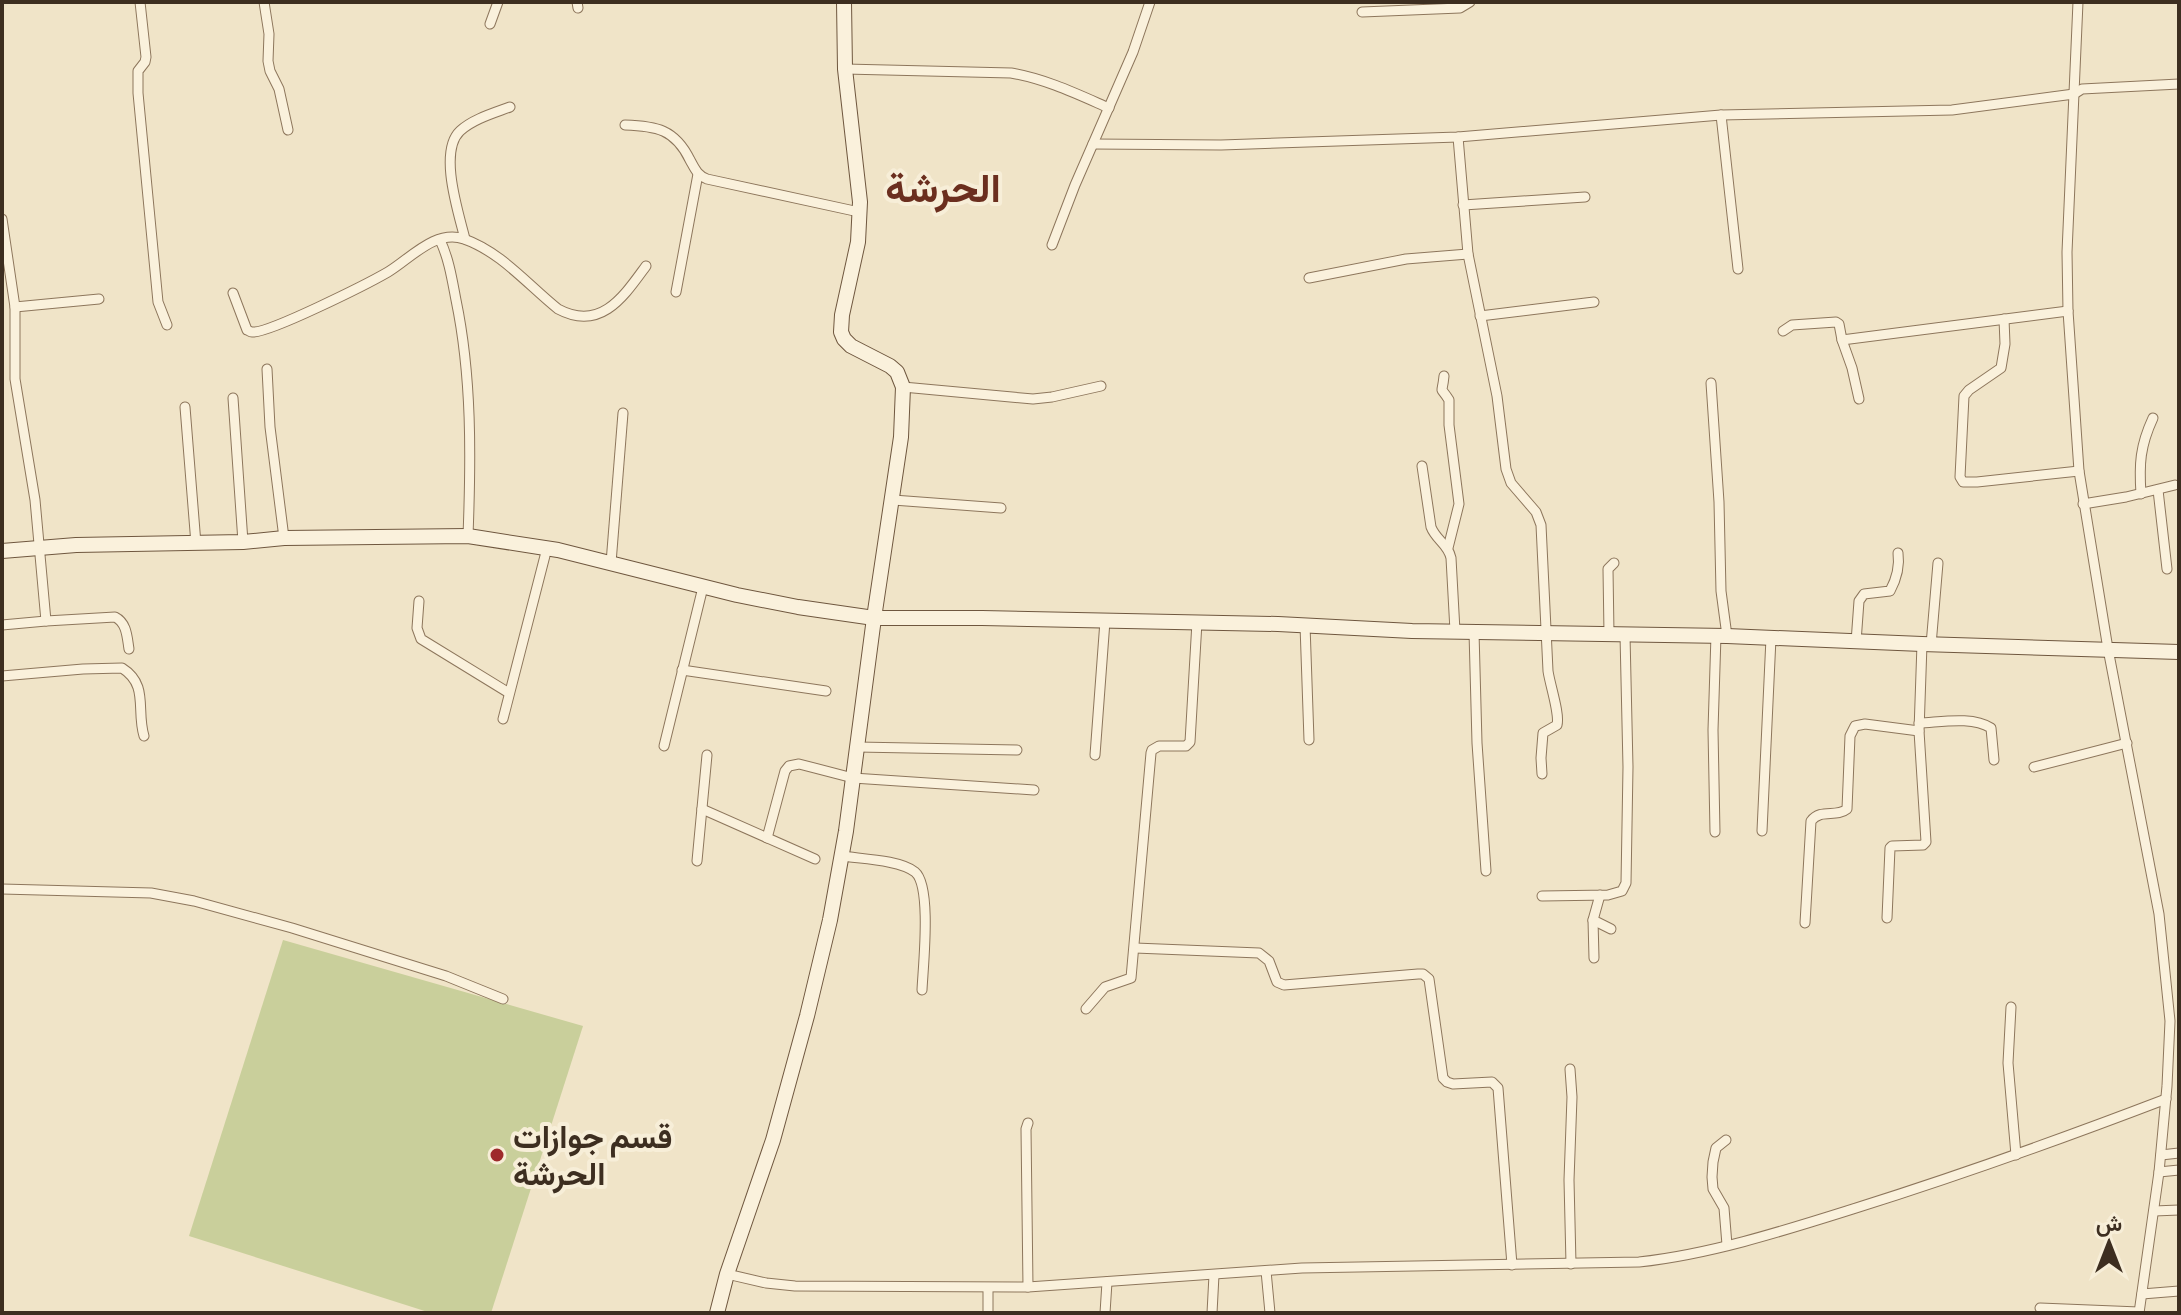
<svg xmlns="http://www.w3.org/2000/svg" width="2181" height="1315" viewBox="0 0 2181 1315" font-family="'Zilla Slab',Vazirmatn,serif">
<style>
.green{fill:#c9cf9b}
.lines{fill:none;stroke-linecap:round;stroke-linejoin:round}
.street-casing{stroke:#8d765c;stroke-width:11}
.secondary-casing{stroke:#6f573f;stroke-width:16}
.street{stroke:#faf1dc;stroke-width:9}
.secondary{stroke:#faf1dc;stroke-width:14}
.poi-dot{fill:#9e2a2b;stroke:#f7eed8;stroke-width:3}
.labels{text-anchor:middle;dominant-baseline:central;stroke-width:8;stroke-linejoin:round;paint-order:stroke}
.poi-label{font-size:32px;font-weight:bold;fill:#3d2e20;stroke:#f7eed8;text-anchor:start}
.district-label{font-size:40px;font-weight:bold;fill:#6b2e1e;stroke:#f7eed8}
</style>
<rect width="100%" height="100%" fill="#f0e4c8"/>
<polygon class="green" points="283,940 583,1026 491,1313 431,1313 189,1236"/>
<g class="lines">
<defs>
<g id="street">
<polyline points="140,2 146,57 145,62 138,71 138,93 158,302 167,325"/>
<polyline points="264,2 269,34 268,61 270,71 279,89 288,130"/>
<polyline points="577,2 578,8"/>
<polyline points="2078,2 2067,252 2068,311 2079,471 2108,649 2159,914 2170,1021 2167,1086 2159,1172 2139,1313"/>
<polyline points="1362,12 1460,8 1470,2"/>
<polyline points="490,24 498,2"/>
<path d="M845 69 1011 73C1046 79 1077 94 1109 108"/>
<polyline points="1721,115 1738,269"/>
<path d="M625 125C656 126 675 129 690 160 695 169 697 175 707 179L859 212"/>
<path d="M1458 137 1468 254 1497 396 1506 469 1511 483 1536 512 1541 525 1548 671C1550 685 1560 714 1557 725L1543 733 1541 758 1542 774"/>
<polyline points="1093,144 1221,145 1458,137 1721,115 1952,110 2074,94 2082,89 2179,84"/>
<polyline points="1463,205 1585,197"/>
<polyline points="2,219 15,307 15,379 35,500 46,621 2,625"/>
<path d="M465 239C459 214 438 152 460 131 473 119 494 113 510 107"/>
<path d="M440 240C449 259 452 279 456 300 472 377 471 458 468 536"/>
<polyline points="1052,245 1075,185 1133,52 1150,2"/>
<polyline points="1309,278 1406,259 1468,254"/>
<polyline points="676,292 698,174"/>
<path d="M233 293 247 330C248 330 250 332 252 332 268 334 369 283 388 272 410 259 435 229 464 239 501 252 528 285 558 309 601 332 624 296 646 266"/>
<polyline points="15,307 99,299"/>
<polyline points="1480,316 1594,302"/>
<polyline points="2004,319 2005,344 2001,368 1969,390 1964,396 1960,477 1963,482 1977,482 2079,471"/>
<polyline points="1783,331 1792,325 1836,322 1839,324 1842,340 2068,311"/>
<polyline points="1842,340 1852,368 1859,399"/>
<polyline points="267,369 270,427 284,538"/>
<path d="M1444 376C1442 397 1439 384 1449 400V425L1459 504 1448 548"/>
<polyline points="1711,383 1719,502 1721,591 1727,636"/>
<polyline points="903,387 1033,399 1052,397 1101,386"/>
<polyline points="233,398 243,542"/>
<polyline points="185,407 196,544"/>
<path d="M1422 466 1431 527C1436 540 1448 544 1451 558L1455 631"/>
<polyline points="2158,490 2167,569"/>
<path d="M2141 494C2139 464 2140 446 2153 418"/>
<polyline points="893,500 1001,508"/>
<polyline points="2083,504 2126,497 2175,485"/>
<polyline points="611,563 623,413"/>
<polyline points="419,601 417,628 421,639 509,693"/>
<path d="M46 621 115 617C127 623 127 637 129 649"/>
<polyline points="1305,625 1309,740"/>
<polyline points="1474,632 1477,743 1486,871"/>
<polyline points="1609,634 1608,569 1614,563"/>
<path d="M1856 642 1859 601 1864 594 1890 591C1897 578 1900 567 1898 553"/>
<polyline points="1931,645 1938,563"/>
<polyline points="682,670 826,691"/>
<path d="M2 676 83 669 122 668C149 685 136 710 144 736"/>
<polyline points="503,719 547,548"/>
<path d="M1919 723C1942 722 1972 716 1991 728L1994 760"/>
<polyline points="664,746 703,587"/>
<polyline points="857,747 1017,750"/>
<polyline points="1095,755 1105,621"/>
<polyline points="2034,767 2127,743"/>
<polyline points="702,809 815,859"/>
<polyline points="1762,831 1771,638"/>
<polyline points="1715,832 1713,730 1716,635"/>
<polyline points="767,838 785,771 789,766 799,764 853,778 1034,790"/>
<path d="M842 856C862 859 900 860 915 872 932 886 923 967 922 990"/>
<polyline points="697,861 707,755"/>
<polyline points="2,889 151,893 194,901 292,928 446,976 503,999"/>
<polyline points="1600,895 1593,920 1611,929"/>
<polyline points="1542,896 1608,895 1622,891 1626,883 1628,767 1625,635"/>
<polyline points="1887,918 1890,848 1892,846 1923,845 1926,842 1919,731"/>
<polyline points="1593,920 1594,958"/>
<path d="M1805 923 1811 821C1821 808 1836 818 1847 809L1850 736 1855 726 1865 724 1919 731 1922 644"/>
<polyline points="1135,948 1259,953 1269,961 1277,982 1284,985 1418,974 1423,974 1429,979 1443,1078 1447,1082 1453,1084 1492,1082 1498,1088 1512,1265"/>
<polyline points="2011,1007 2008,1063 2016,1155"/>
<polyline points="1086,1009 1105,987 1131,978 1151,753 1152,750 1159,746 1186,746 1190,742 1197,622"/>
<polyline points="1570,1069 1572,1097 1569,1180 1571,1264"/>
<polyline points="1726,1140 1716,1148 1713,1162 1712,1177 1713,1189 1724,1208 1727,1245"/>
<polyline points="2161,1155 2179,1153"/>
<polyline points="2159,1172 2179,1170"/>
<polyline points="2154,1211 2179,1210"/>
<polyline points="1266,1271 1270,1313"/>
<path d="M727 1274 766 1283 795 1286 1028 1287 1302 1268 1639 1262C1712 1254 1786 1230 1856 1208 1961 1175 2064 1138 2166 1099"/>
<polyline points="1028,1287 1026,1129 1028,1123"/>
<polyline points="2142,1294 2179,1291"/>
<polyline points="2040,1308 2139,1312"/>
<polyline points="988,1313 988,1288"/>
<polyline points="1105,1313 1107,1282"/>
<polyline points="1212,1313 1214,1275"/>
</g>
<g id="secondary">
<polyline points="2,551 76,545 243,542 284,538 468,536 558,550 737,595 798,607 874,618 982,618 1278,624 1412,631 1727,636 1922,644 2179,652"/>
<polyline points="717,1313 727,1274 773,1140 807,1016 830,920 846,831 874,618 901,437 903,387 897,372 890,366 851,346 844,339 841,332 842,315 858,242 860,202 845,69 844,2"/>
</g>
</defs>
<use href="#street" class="street-casing"/>
<use href="#secondary" class="secondary-casing"/>
<use href="#street" class="street"/>
<use href="#secondary" class="secondary"/>
</g>
<circle class="poi-dot" cx="497" cy="1155" r="8"/>
<g class="labels">
<g class="poi-label">
<text x="513" y="1137">قسم جوازات<tspan x="513" dy="37">الحرشة</tspan></text>
</g>
<g class="district-label">
<text x="943" y="188">الحرشة</text>
</g>
</g>
<rect width="2181" height="1315" fill="none" stroke="#3d2e20" stroke-width="8"/>
<g transform="translate(2109 1243)" stroke="#f7eed8" stroke-width="6" paint-order="stroke">
<path d="M0-6L14 30L0 20L-14 30Z" fill="#3d2e20"/>
<text y="-12" font-size="22" font-weight="bold" text-anchor="middle" fill="#3d2e20">ش</text>
</g>
</svg>
